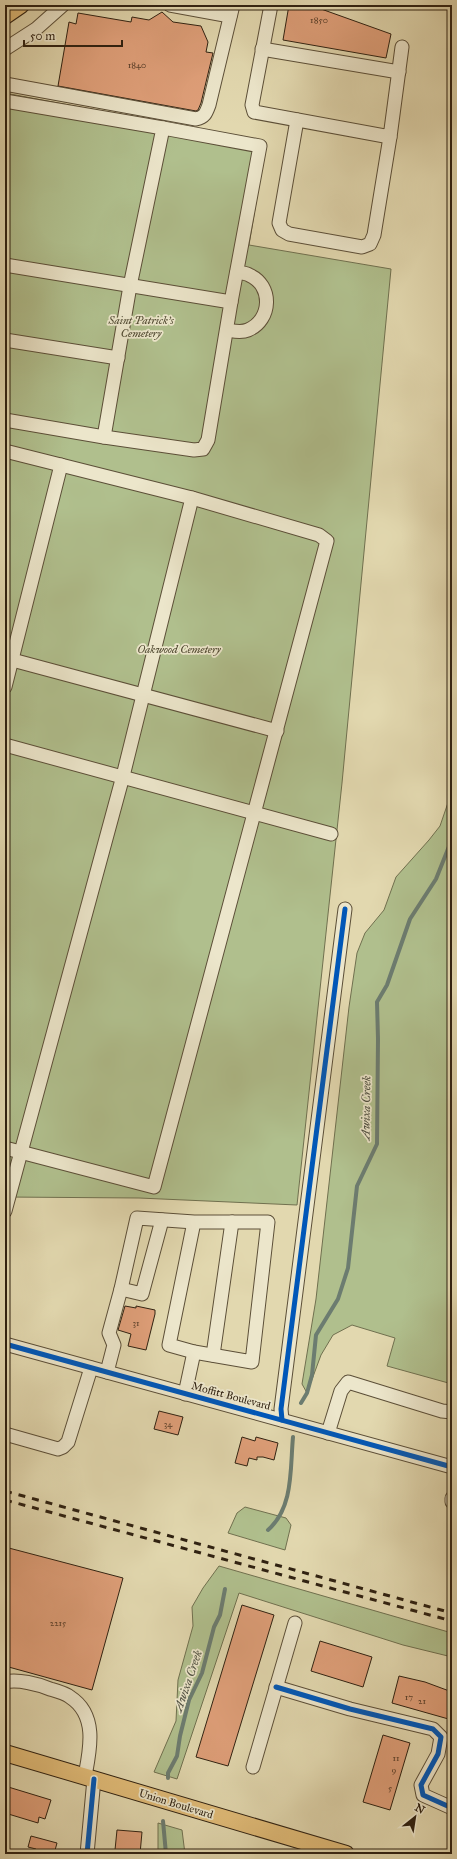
<svg xmlns="http://www.w3.org/2000/svg" width="457" height="1859" viewBox="0 0 457 1859" font-family="'IM FELL Great Primer',serif">
<style>
.green{fill:#b0bf8d;stroke:#70704f}
.lines{fill:none;stroke-linecap:round;stroke-linejoin:round}
.stream{stroke:#6c7c70;stroke-width:4}
.building{fill:#df9f79;stroke:#2f2111}
.minor-casing{stroke:#5c4f38;stroke-width:15}
.major-casing{stroke:#2f2111;stroke-width:18}
.minor{stroke:#ece6cb;stroke-width:13}
.major{stroke:#e1bc78;stroke-width:16}
.rail{stroke:#2f2111;stroke-width:3;stroke-dasharray:7 7;stroke-linecap:butt}
.cycleway-casing{stroke:#ece6cb;stroke-width:8}
.cycleway{stroke:#0057b8;stroke-width:5}
.labels{text-anchor:middle;dominant-baseline:central;stroke-width:3.5;stroke-linejoin:round;paint-order:stroke}
.number-label{font-size:9px;fill:#5b402b}
.park-label{font-size:11px;font-style:italic;fill:#4f4830;stroke:#ece6cb}
.street-label{font-size:11px;fill:#2f2111;stroke:#ece6cb}
.water-label{font-size:12px;font-style:italic;fill:#4e4f41;stroke:#ece6cb}
</style>
<rect width="100%" height="100%" fill="#e2d8af"/>
<filter id="stains"><feTurbulence type="fractalNoise" baseFrequency=".005" numOctaves="4"/><feColorMatrix values="0 0 0 0 .2 0 0 0 0 .09 0 0 0 0 .02 0 0 0 .5 -.17"/></filter>
<radialGradient id="worn" r=".72"><stop offset=".6" stop-color="#630" stop-opacity="0"/><stop offset="1" stop-color="#630" stop-opacity=".3"/></radialGradient>
<g class="green">
<polygon points="5,93 266,142 249,245 391,269 342,783 297,1205 139,1198 5,1197"/>
<polygon points="452,791 452,1384 387,1366 395,1338 352,1325 333,1335 321,1355 307,1393 302,1384 316,1299 349,1007 357,953 365,933 384,910 396,877 429,840 440,826"/>
<polygon points="245,1507 286,1518 291,1525 285,1550 228,1533 237,1513"/>
<polygon points="219,1566 452,1633 452,1657 403,1645 239,1593 177,1779 154,1772 176,1721 178,1680 193,1626 192,1607 203,1588"/>
<polygon points="158,1823 182,1830 185,1854 158,1854"/>
</g>
<g class="lines">
<g class="stream">
<polyline points="301,1403 307,1393 312,1375 316,1335 338,1299 348,1268 357,1186 377,1144 378,1039 377,1002 387,985 410,919 436,879 452,839"/>
<path d="M268 1530C294 1507 290 1468 293 1437"/>
<polyline points="168,1778 168,1773 177,1756 180,1736 189,1700 202,1673 214,1627 220,1615 225,1589"/>
<polyline points="163,1821 166,1854"/>
</g>
</g>
<g class="building">
<polygon points="289,5 310,5 391,34 386,58 283,40"/>
<polygon points="162,12 173,22 201,26 208,42 206,52 213,53 201,103 198,110 196,111 58,86 69,22 76,24 78,13 131,22 132,17 149,20"/>
<polygon points="125,1306 136,1308 136,1306 155,1310 155,1314 146,1350 128,1346 131,1334 118,1330"/>
<polygon points="159,1411 183,1417 178,1435 154,1429"/>
<polygon points="242,1437 255,1441 256,1437 278,1443 274,1460 263,1457 257,1457 257,1460 249,1458 247,1466 235,1463"/>
<polygon points="5,1547 123,1578 92,1690 5,1666"/>
<polygon points="242,1605 274,1615 228,1766 196,1757"/>
<polygon points="320,1641 372,1657 363,1687 311,1671"/>
<polygon points="399,1676 425,1682 452,1692 452,1720 392,1703"/>
<polygon points="383,1735 410,1743 390,1810 363,1802"/>
<polygon points="5,1786 51,1800 45,1819 39,1817 38,1823 5,1813"/>
<polygon points="117,1830 142,1832 140,1854 129,1854 129,1851 115,1850"/>
<polygon points="31,1836 57,1843 54,1854 35,1854 36,1849 28,1847"/>
</g>
<g class="lines">
<defs>
<g id="minor">
<polyline points="170,5 230,16"/>
<polyline points="271,5 252,105 254,112 390,137 402,47"/>
<polyline points="5,49 36,29 63,5"/>
<polyline points="262,49 399,72"/>
<path d="M5 84 196 119C205 117 206 113 209 105L233 5"/>
<polyline points="5,101 163,128 130,286 104,437 5,420"/>
<polyline points="297,120 279,223 282,230 289,234 362,247 370,244 374,235 390,137"/>
<polyline points="163,128 260,146 231,302"/>
<polyline points="5,265 231,302 208,440 203,449 194,450 104,437"/>
<path d="M227 330C234 331 241 333 248 330 272 320 273 285 249 275 246 273 241 273 237 272"/>
<polyline points="5,340 118,358"/>
<polyline points="5,451 192,498 319,535 327,541 154,1187 5,1148"/>
<polyline points="5,658 277,731"/>
<polyline points="5,687 61,465"/>
<polyline points="5,745 331,834"/>
<polyline points="5,1211 123,776 192,498"/>
<polyline points="121,1289 142,1294 162,1220"/>
<polyline points="5,1344 452,1467"/>
<polyline points="213,1355 232,1222"/>
<polyline points="107,1372 114,1345 109,1333 121,1289 137,1218 194,1222 268,1222 252,1362 194,1352 169,1345 194,1222"/>
<polyline points="185,1394 194,1352"/>
<polyline points="282,1420 281,1409 345,909"/>
<polyline points="328,1433 341,1391 348,1382 442,1411 452,1412"/>
<polyline points="5,1434 58,1449 63,1447 68,1442 91,1368"/>
<polyline points="452,1498 452,1502"/>
<path d="M5 1682C18 1679 38 1684 50 1689 57 1691 65 1693 70 1697 98 1715 90 1750 85 1776"/>
<polyline points="276,1687 350,1709 433,1729 441,1737 438,1754 421,1785 423,1795 452,1808"/>
<polyline points="253,1767 295,1623"/>
<polyline points="87,1854 94,1779"/>
</g>
<g id="major">
<polyline points="5,16 21,5"/>
<polyline points="5,1753 346,1854"/>
</g>
</defs>
<use href="#minor" class="minor-casing"/>
<use href="#major" class="major-casing"/>
<use href="#minor" class="minor"/>
<use href="#major" class="major"/>
<g class="rail">
<polyline points="5,1491 452,1613"/>
<polyline points="5,1500 452,1621"/>
</g>
<defs>
<g id="cycleway">
<polyline points="5,1344 452,1467"/>
<polyline points="282,1420 281,1409 345,909"/>
<polyline points="276,1687 350,1709 433,1729 441,1737 438,1754 421,1785 423,1795 452,1808"/>
<polyline points="87,1854 94,1779"/>
</g>
</defs>
<use href="#cycleway" class="cycleway-casing"/>
<use href="#cycleway" class="cycleway"/>
</g>
<g class="labels">
<g class="number-label">
<text x="319" y="19">1850</text>
<text x="137" y="64">1840</text>
<text x="136" y="1322">31</text>
<text x="168" y="1423">34</text>
<text x="58" y="1622">2215</text>
<text x="409" y="1696">17</text>
<text x="422" y="1700">21</text>
<text x="396" y="1757">11</text>
<text x="394" y="1769">9</text>
<text x="390" y="1787">5</text>
</g>
<g class="park-label">
<text x="141" y="320">Saint Patrick's<tspan x="141" dy="13">Cemetery</tspan></text>
<text x="179" y="649">Oakwood Cemetery</text>
</g>
<g class="street-label">
<text transform="translate(231 1396) rotate(15)">Moffitt Boulevard</text>
<text transform="translate(176 1804) rotate(17)">Union Boulevard</text>
</g>
<g class="water-label">
<text transform="translate(366 1108) rotate(-89)">Awixa Creek</text>
<text transform="translate(188 1681) rotate(-71)">Awixa Creek</text>
</g>
</g>
<rect width="457" height="1859" fill="none" stroke="#e2d8af" stroke-width="20"/>
<rect x="6" y="6" width="445" height="1847" fill="none" stroke="#2f2111" stroke-width="2"/>
<rect x="10" y="10" width="437" height="1839" fill="none" stroke="#2f2111"/>
<g transform="translate(415 1817) rotate(30)" stroke="#ece6cb" stroke-width="3" paint-order="stroke">
<path d="M0-3L7 15L0 10L-7 15Z" fill="#2f2111"/>
<text y="-6" font-size="11" font-weight="bold" text-anchor="middle" fill="#2f2111">N</text>
</g>
<path d="M24 40v6h98v-6" fill="none" stroke="#2f2111" stroke-width="2"/>
<text x="30" y="40" font-size="12" fill="#2f2111" stroke="#ece6cb" stroke-width="3" paint-order="stroke">50 m</text>
<rect width="100%" height="100%" filter="url(#stains)"/>
<rect width="100%" height="100%" fill="url(#worn)"/>
</svg>
